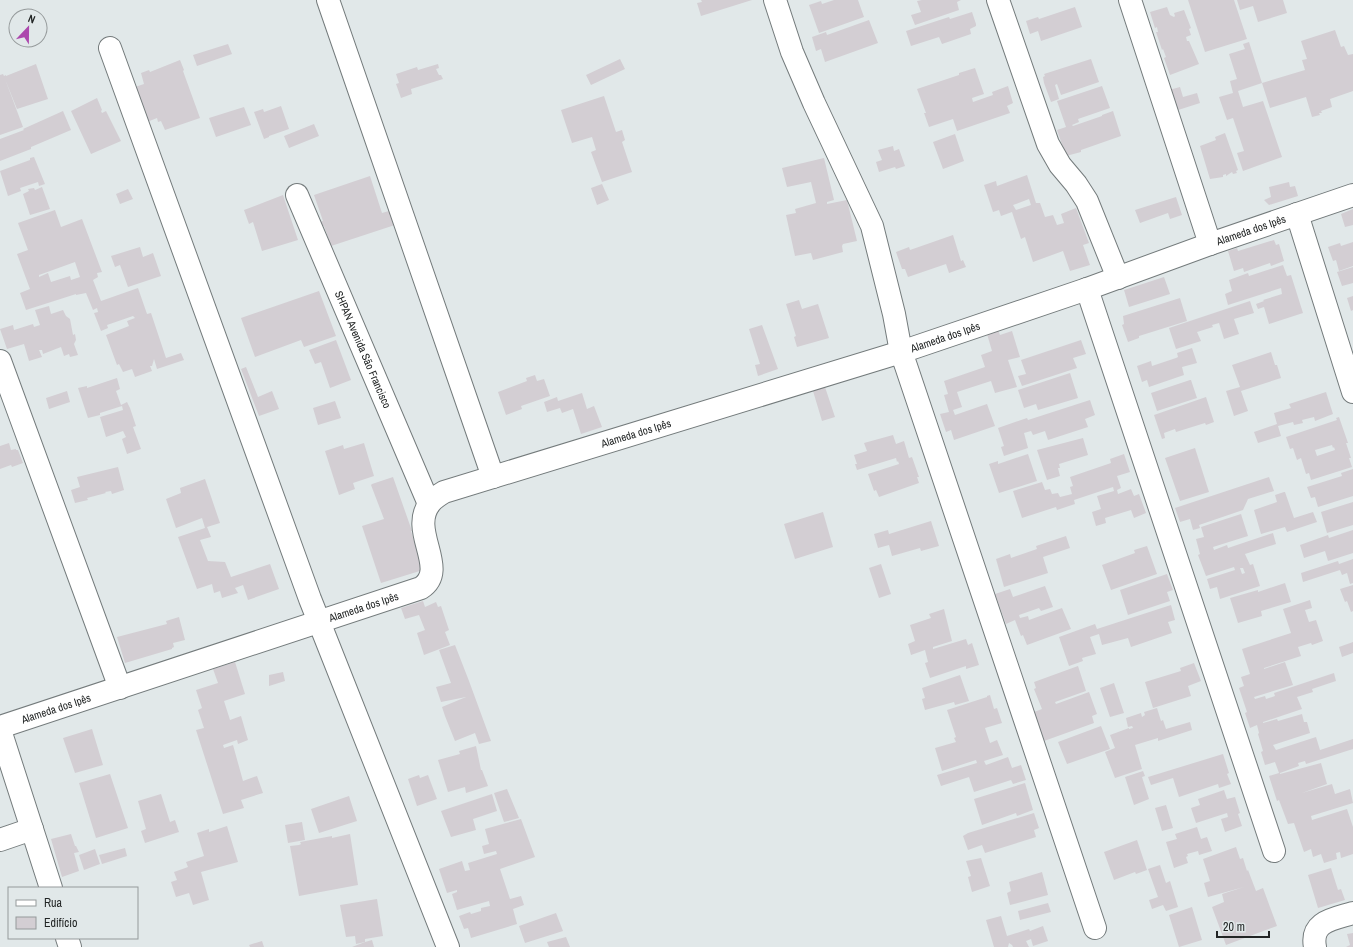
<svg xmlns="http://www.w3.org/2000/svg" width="1353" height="947" viewBox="0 0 1353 947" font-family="'Archivo Narrow',sans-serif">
<rect width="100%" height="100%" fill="#e1e8e9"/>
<path fill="#d3ced3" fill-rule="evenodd" d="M701,0H752L701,16L697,3L702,2Z
M834,0H858L864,17L819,33L809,5L821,1L822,4Z
M922,0H961L957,2L959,10L915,25L911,15L921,12L917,1Z
M1188,0H1234L1247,39L1205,52Z
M1237,0H1283L1287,13L1258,22L1253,6L1240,10Z
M1075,7L1082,27L1041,41L1038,31L1030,34L1026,21L1038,17L1039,19Z
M1167,7L1170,15L1174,17L1175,16L1174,13L1184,10L1191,28L1189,29L1191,35L1186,37L1187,41H1189L1199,64L1170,75L1164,58L1166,57L1163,49L1162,50L1156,32H1158L1157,27L1155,28L1150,12Z
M972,12L976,24V26L970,29L971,34L942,44L939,37L911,46L906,31L949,17L950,19Z
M869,20L878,43L825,62L821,49L816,51L812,37L826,32L827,35Z
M1335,30L1341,47L1344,46L1348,55L1353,54V91L1330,99L1332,107L1321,111L1322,113H1319L1320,115L1312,117L1306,97L1270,108L1262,83L1305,70L1302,60L1307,59L1301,41Z
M1249,42L1262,83L1238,91L1243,107L1263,101L1282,157L1243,171L1237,153L1244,151L1233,118L1227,120L1219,97L1233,93L1230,81L1237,79L1229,54L1245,49L1243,44Z
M228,44L232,54L197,66L193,55Z
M620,59L625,69L591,85L586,75Z
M1091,59L1099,82L1061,95L1057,84L1055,85L1059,99L1051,102L1044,83L1043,77L1045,76L1044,74Z
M180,60L184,70L183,71L200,118L165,130L161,121L158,122L157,118L147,122L132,88L144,84L141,73L149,70L150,72Z
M36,64L48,99L17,109L5,79L23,127L0,135V75L3,74L4,76L6,75V76Z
M438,64L439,68L436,69L439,75H441L443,79L411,89L412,94L401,98L396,84L399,83L396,74L417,67L418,70Z
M975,68L984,94L972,98L973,102L993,95L992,92L1008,86L1013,103L1007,106L1010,113L957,131L953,119L929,127L924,113H926L917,89L959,75V73Z
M1102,86L1110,108L1078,119L1079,122L1072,125L1073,126L1102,116V115L1113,111L1121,136L1081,150V152L1066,156L1057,130L1066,127L1057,101Z
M1180,87L1183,97L1197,93L1200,103L1175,111L1169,90Z
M604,96L616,132L622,130L625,140L622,142L632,172L602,182L591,152L596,150L592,137L572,143L561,110Z
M97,98L102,110L101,111L102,113L106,111L121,141L91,154L71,111Z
M281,106L289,129L269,136V137L264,139L254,112L263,109L264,112Z
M244,107L251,125L216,137L209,118Z
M63,111L71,130L31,147V149L0,161V139L24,130L23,129Z
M314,124L319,136L289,148L284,136Z
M1225,133L1238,170L1236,171L1237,173L1233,174L1232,172L1226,176V174L1223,175V177L1210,179L1200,146L1216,140L1215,137Z
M955,134L964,161L943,169L933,142Z
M893,146L894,151L899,149L905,166L896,169L895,167L879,172L876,162L882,160L878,150Z
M34,157L45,184L39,186L38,182L20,188L21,191L8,196L0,171L30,160V158Z
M824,158L834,200L827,202V204L847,200L857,241L843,244L842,246L843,252L813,260L811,253L795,256L786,215L796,213L795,209L816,203L811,182L787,187L782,168Z
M1027,175L1036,203H1040L1045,217L1053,215L1057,225L1064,223L1061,214L1076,208L1089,243L1083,245L1090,265L1070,271L1063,251L1033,262L1025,237L1021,239L1012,212L1001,216L999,210L993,212L984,185L996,181L997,186ZM1029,199L1031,205L1016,210L1013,205Z
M370,176L382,213L396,209L401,223L331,246L324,226H322L320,222L323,221L314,195Z
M1289,182L1290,187L1295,186L1298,196L1269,205L1264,200L1271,197L1269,187Z
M602,184L609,200L597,205L591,188Z
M42,187L50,209L30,215L23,194L29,191L28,189L34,188L35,190Z
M128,189L133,199L120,204L116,194Z
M283,195L298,240L262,251L253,222L249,224L244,210Z
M1176,197L1182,215L1170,219L1168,213L1140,223L1135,210Z
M1353,209V225L1345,227L1341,214Z
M55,210L61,227L82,219L102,272L97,273L98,277L93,280L101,301L138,288L147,314L151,313L166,358L181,353L184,360L157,369L154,359L152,366H150L152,371L135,377L132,369L123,372L119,364L117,365L106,335L129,326L127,321L135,318L133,316L107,325L108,328L101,331L94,313L98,312L97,308L93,310L86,293L76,295V294L26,310L20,293L30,289L17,254L28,250L18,223ZM75,262L80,277L71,280L70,276L51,282L48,273L39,277V275Z
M953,235L961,261L963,260L966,267L949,273L946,264L908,277L905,269H902L896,252L909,247L910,250Z
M1274,240L1276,245L1279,244L1284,261L1271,266L1270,263L1244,272L1243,268L1234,271L1228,251L1237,248L1238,251Z
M1353,242V266L1339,271L1336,260L1333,261L1328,247L1340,243L1341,246Z
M140,247L143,257L153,253L161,276L128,287L120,265L115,267L111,256Z
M1283,265L1287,276L1291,275L1303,313L1269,324L1264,307L1258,309L1256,304L1264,301L1263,300L1282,294L1281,288L1228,305L1225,294L1232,291L1229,280L1248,273L1249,276Z
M1353,267V283L1342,286L1337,272Z
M1164,277L1170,294L1129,307L1124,290Z
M319,291L336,336L304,347L301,340L255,357L241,318Z
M1353,296V310L1351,311L1347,298Z
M1180,298L1187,321L1139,336V338L1128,342L1122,325L1124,324L1123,316Z
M799,300L802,309L818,304L829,338L797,347L794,337L796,336L786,304Z
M1250,301L1254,313L1234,319L1239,334L1224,339L1219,323L1212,325L1213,327L1197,332L1201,341L1176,349L1169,328Z
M49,306L51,314L63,310L66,316L70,319L73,335L75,334L76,340L74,344L78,355L70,357L69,354L64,356L61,347L43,354L42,350H39L42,357L29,361L24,344L7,349L0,329L13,325L14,330L33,324L34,327L40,325L35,310Z
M762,325L778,369L758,376L755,365L760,364L749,329Z
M998,330L1000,335L1012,331L1020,357L1008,360L1017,387L995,393L991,381L957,392L962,407L953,410L955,415L987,404L995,426L954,440L951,430L946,432L940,414L949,412L944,395L948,394L944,381L985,367L981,355L992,351L987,334Z
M336,340L351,380L330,388L321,362L315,364L309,350Z
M1081,340L1086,354L1073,358L1077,368L1022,386L1018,376L1026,374L1021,360Z
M1192,348L1197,363L1182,367L1184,375L1149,387L1147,380L1142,382L1137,366L1151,361L1152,366L1176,358L1178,357L1177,353Z
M1271,352L1275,365H1277L1281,378L1241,391L1248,411L1234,416L1226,391L1240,387L1232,365Z
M246,367L258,397L272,391L279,409L259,416L241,369Z
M1070,373L1078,398L1038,410L1036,404L1024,408L1018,390Z
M535,375L537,381L544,379L550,396L521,406L522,409L506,415L498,392L527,381L526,378Z
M117,378L120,389L116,391L121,405L127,402L130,408L136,426L133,427L141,449L127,454L122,439L126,437L123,431L106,437L100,417L123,410L122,406L100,413V415L88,418L78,388L87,386V388Z
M1190,380H1191L1197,398L1157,411L1151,393Z
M825,387L835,417L822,421L813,391Z
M67,391L70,402L49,409L46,398Z
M1326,392L1333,414L1315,421L1314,417L1302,420L1303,423L1294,425L1293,422L1278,426L1281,436L1258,443L1254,432L1277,424L1274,413L1291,408L1289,404Z
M582,393L587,409L594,406L602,427L581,434L573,409L562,413L560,408L547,412L544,402L557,397L558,401Z
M1206,397L1214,422L1206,425L1205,423L1176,432L1175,429L1164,433L1165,438L1162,439L1154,415Z
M1090,400L1095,415L1085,419L1088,427L1048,440L1045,431L1033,435L1031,431L1024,433L1028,448L1004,456L1001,447L1004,446L998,428L1027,418L1028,420Z
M335,401L341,418L318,425L313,408Z
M1339,417L1348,443H1346L1351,458H1349L1352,467L1311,480L1309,473L1306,474L1301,458L1297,460L1293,448L1290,449L1286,437L1337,420L1336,418ZM1332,445L1333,448L1334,447L1335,450L1317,456L1315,450Z
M893,435L896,444L904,441L909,458L912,457L919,477H917L919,483L879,497L876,490L874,491L868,474L899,464L898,461L897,462L896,458L857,470L855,464H857L854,455L867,451L864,443Z
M1083,438L1088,455L1059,464L1060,468H1058L1060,476L1047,480L1037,450Z
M9,443L11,450L16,449V450H18L23,463L12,467L11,465L0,469V446Z
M364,443L374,476L353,483L355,489L339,495L325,451L343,445L344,449Z
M1195,448L1209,492L1180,501L1165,458Z
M1028,454L1037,481L999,493L989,464L998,461V464Z
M1124,454L1130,472L1117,476L1121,488L1117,490L1118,494L1131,489L1134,496L1139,494L1146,513L1134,518L1131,510L1105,518L1106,523L1096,526L1092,512L1101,509L1097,496L1114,491L1113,487L1074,500L1075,504L1057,510L1056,507L1022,518L1013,491L1042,482L1045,490L1050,489L1052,494L1058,493L1060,497L1072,494L1070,487L1073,486L1070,477L1111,463L1110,459Z
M118,467L124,490L112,494L111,491L105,492L106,493L87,498L88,500L75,503L71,490L80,487L77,477Z
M1353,469V496L1318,507L1315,497L1311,498L1307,487L1342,476L1341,473Z
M393,477L412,531H411L423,570L381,583L362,526L384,519L371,485L372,484Z
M1269,477L1274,491L1248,499L1243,510L1199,525L1200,528L1193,530L1190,519L1180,522L1175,508Z
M205,479L220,523L207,527L211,537L200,540L208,561L225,562L231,577L270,564L279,589L248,600L243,585L235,588L238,593L222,598L220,591L214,593L212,584L197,589L178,537L205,528L202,518L176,528L166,499L181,493L180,488Z
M1284,492H1285L1294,518L1313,512L1317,522L1287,532L1285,527L1261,534L1254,510L1277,502L1275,495Z
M1353,502V525L1327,533L1321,512Z
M823,512L833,547L795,559L784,524Z
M1241,514L1248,536L1213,547L1214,550L1227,545L1228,548L1273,533L1276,544L1245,554L1250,565L1253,564L1260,586L1220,599L1217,587L1210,589L1207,579L1235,570L1234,567L1206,576L1198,555L1200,554L1196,539L1204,537L1201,527ZM1240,568H1243L1245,573L1242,574Z
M931,521L939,546L921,551L920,548L892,556L889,545L878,548L874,534L888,530L889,534Z
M1353,530V553L1328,561L1325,551L1304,558L1300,545L1328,535L1329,538Z
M1066,536L1070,548L1043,557L1048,573L1004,587L996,559L1010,554L1011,558L1037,549L1036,546Z
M1147,546L1157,574L1111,590L1102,565L1135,553L1134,550Z
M1353,559V583L1350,584L1347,573L1342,575L1340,570L1303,582L1301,573L1338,561L1339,564Z
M881,564L891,594L879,598L869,568Z
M1167,574L1173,590L1167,592L1170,601L1128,615L1120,590Z
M1285,583L1291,602L1261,611L1262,616L1238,623L1230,598L1258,590V592Z
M1353,585V611L1351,612L1347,601L1345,602L1340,589Z
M1045,586L1053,607L1041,611L1039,608L1019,615L1020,618L1028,616L1029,620L1062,608L1071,629L1027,645L1023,635L1021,636L1015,620L1006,624L995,594L1010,589L1013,597Z
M1310,600L1312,608L1305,610L1309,622L1316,620L1323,641L1312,645L1311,643L1298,647L1301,656L1264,668V669L1285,662L1293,685L1254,697L1255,699L1265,696L1266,699L1275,696L1274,693L1334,673L1336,681L1312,689L1313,692L1297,697L1302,709L1263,722V723L1277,719L1278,721L1302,714L1304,722H1307L1310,733L1273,745L1276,750L1316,737L1320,750L1353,739V749L1306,764L1305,761L1298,763L1299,766L1280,773V774L1321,763L1327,784L1302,793L1332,784L1335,794L1350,789L1353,803L1311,816L1312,820L1347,809L1353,827V854L1341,858L1340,852L1336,853L1337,859L1324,863L1321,854L1313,857L1311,849L1304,852L1294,823L1288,824L1279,800L1277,801L1269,776L1279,773L1275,762L1265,765L1261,752L1263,751L1258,734L1259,733L1257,725L1250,728L1245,713L1247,712L1239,688L1244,686L1241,677L1250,674L1242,649L1291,633L1283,609Z
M423,601L425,607L436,602L438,607L441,606L449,630L445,632L450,645L424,655L417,633L425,630L419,615L405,619L401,608Z
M1171,605L1175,620L1168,622L1172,633L1131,647L1128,638L1102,645L1099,634L1090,637L1096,654L1082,658L1083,661L1069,666L1059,637L1095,624L1097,629Z
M944,609L952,641L933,647V649L966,639L968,645L972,643L979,665L966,669V666L930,678L925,663L928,662L925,650L911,655L908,644L915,641L910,625L931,618L929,614Z
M179,617L185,640L173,643L174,647L172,648V649L125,663L117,637L167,624L166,621Z
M1353,642V653L1342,657L1339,647Z
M455,645L469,681L491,741L479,744L475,733L455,741L445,716L442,707L466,697L441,702L436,687L451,683L439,650Z
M235,662L245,694L224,701L230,720L241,716L248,740L238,744L237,740L223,745L224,748L233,745L243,781L257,776L263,793L241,800L244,808L223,814L196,730L204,728L198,710L202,708L196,690L218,683L213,669Z
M1194,663L1201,681L1188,686L1191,696L1153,708L1145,682L1181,671L1180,668Z
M1078,666L1086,691L1055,702L1056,704L1089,692L1097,714L1092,716L1094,723L1044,741L1034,712L1042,709L1034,689L1036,688L1034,682Z
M283,672L285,681L269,686V675Z
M960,675L969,701L955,705L954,702L925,710L922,699L925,698L922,688Z
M1114,683L1124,713L1110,717L1100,688Z
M990,695L994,709L997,708L1002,723L985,728L990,743L997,740L1003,755L984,761L986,765L1008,757L1012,768L1021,765L1026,780L1013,784L1011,780L974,792L969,777L941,786L937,775L977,763L976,760L942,771L935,748L956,742L954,738L956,737L947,710L987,697V696Z
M1157,708L1161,721L1163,720L1166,729L1190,722L1192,730L1158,741V738L1135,745L1142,769L1115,778L1105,752L1115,748L1110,735L1129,728V729L1133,728L1132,726L1128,727L1126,718L1141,713L1142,717L1145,715L1144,712Z
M1101,726L1110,749L1067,764L1058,742Z
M92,729L103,765L75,773L63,738Z
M476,746L481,770H482L488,786L466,793L465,787L448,792L438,760L460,754L459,751Z
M1223,754L1229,773L1227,774L1231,784L1219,788L1218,784L1179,797L1173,778L1151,785L1148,777Z
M1143,771L1145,776L1142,777L1149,799L1134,805L1125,777Z
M110,774L128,828L96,838L79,783Z
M419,775L420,778L428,775L437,799L417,806L408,779Z
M1025,783L1033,810L1017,816L1016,813L982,825L974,799Z
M507,789L519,818L504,822L494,793Z
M1224,790L1227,799L1235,797L1240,813L1238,814L1242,826L1225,832L1221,819L1228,817L1227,813L1196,823L1191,808L1200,805L1198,799Z
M161,794L170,822L175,820L179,832L145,843L141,831L146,829L138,801Z
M492,794L497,811L473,819L476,830L451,837L441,811Z
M349,796L357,821L319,833L311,809Z
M1166,805L1173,828L1162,831L1155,808Z
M1034,813L1039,828L1034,830L1036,837L985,853L982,845L968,850L963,836L968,833Z
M521,819L535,857L500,869L510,899L521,896L524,905L513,909L517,924L471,938L468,928L464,929L459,916L470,912L471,914L481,911V908L490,906L489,901L457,910L452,894L457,892V890L447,893L439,869L462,861L465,871L470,870L468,863L497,854L496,851L484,854L482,846L489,844L485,829Z
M302,822L305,840L288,843L285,825Z
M227,826L238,862L201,872L209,900L193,905L189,893L176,897L171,882L177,880L174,872L188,867L186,862L204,856L197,833L209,829V832Z
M1197,827L1201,839L1207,837L1212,851L1199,855L1198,851L1187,854L1188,856L1186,857L1188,863L1174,868L1166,842L1177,839L1175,834Z
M71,834L75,846H76L79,852L74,853L79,871L62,877L51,839Z
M350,834L358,885L299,896L290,846L299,845L301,844L300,842L332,836V838Z
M1137,840L1147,870L1136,874L1135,872L1114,880L1104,852Z
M1236,847L1240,859L1243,858L1247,871L1248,870L1256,891L1263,888L1277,926L1226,945L1212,907L1224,902L1222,894L1244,887L1208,897L1204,883L1210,881L1203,859Z
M125,848L127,856L102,864L99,855Z
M95,849L100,864L84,870L79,855Z
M981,858L990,886L972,892L968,877L971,876L966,861Z
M1160,865L1166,883L1170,881L1178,907L1166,911L1163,905L1152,909L1149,900L1158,897L1148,869Z
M1331,868L1338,890L1341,889L1345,900L1318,908L1308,875Z
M1042,872L1048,895L1010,905L1007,893L1011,891L1009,882Z
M377,899L383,936L365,939V942L372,940L374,947H352L365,942L356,944L355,936L346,937L340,905Z
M1048,903L1051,912L1020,920L1018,911Z
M1192,907L1202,940L1179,947L1169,915Z
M556,913L563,931L525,943L519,926Z
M1001,916L1007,936L1029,929L1030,931L1043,926L1048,941L1033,946L1031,939L1026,941L1029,947H1013L1012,945L1009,943L1008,947H994L986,920Z
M1353,933V947H1346L1350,945L1347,934Z
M566,937L570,947H549L547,942Z
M262,941L264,947H250L249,945Z"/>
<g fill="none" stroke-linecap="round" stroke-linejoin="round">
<g stroke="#747b7c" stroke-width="24">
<g id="minor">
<path d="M328,0L493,477"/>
<path d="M775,0L792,52L814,103L872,226L894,314L901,352L906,366L1095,928"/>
<path d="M998,0L1048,144L1060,165L1076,184L1087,201L1118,278"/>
<path d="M1130,0L1210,244"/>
<path d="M110,48L310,599L448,947"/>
<path id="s1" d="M297,195L429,504"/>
<path d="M1297,214L1353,392"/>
<path d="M1087,289L1274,851"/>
<path d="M0,361L120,688"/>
<path id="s2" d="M0,727L421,588C450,569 408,531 430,503C434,498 439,495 444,492L901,352L1087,289L1210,244L1353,195"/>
<path d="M0,730L51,888"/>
<path d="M0,840L32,829"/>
<path d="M67,938L70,947"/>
<path d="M1315,947C1310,921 1334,919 1353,913"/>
</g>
</g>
<use href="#minor" stroke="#fff" stroke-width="22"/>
</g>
<g text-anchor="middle" stroke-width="3.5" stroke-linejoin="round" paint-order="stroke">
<g font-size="11" fill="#222525" stroke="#e1e8e9">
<text dy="4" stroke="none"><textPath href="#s2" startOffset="1401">Alameda dos Ipês</textPath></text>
<text dy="4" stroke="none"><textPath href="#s2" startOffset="1077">Alameda dos Ipês</textPath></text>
<text dy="4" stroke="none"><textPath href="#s1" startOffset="168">SHPAN Avenida São Francisco</textPath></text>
<text dy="4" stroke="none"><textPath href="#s2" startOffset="753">Alameda dos Ipês</textPath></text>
<text dy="4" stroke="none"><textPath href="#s2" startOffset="383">Alameda dos Ipês</textPath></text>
<text dy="4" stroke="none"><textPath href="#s2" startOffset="59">Alameda dos Ipês</textPath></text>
</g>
</g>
<rect x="8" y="887" width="130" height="52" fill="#e1e8e9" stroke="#959a9b"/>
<rect x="16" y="900" width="20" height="6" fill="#ffffff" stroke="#959a9b"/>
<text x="44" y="907" font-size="12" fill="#222525">Rua</text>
<rect x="16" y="917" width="20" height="12" fill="#d3ced3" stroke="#959a9b"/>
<text x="44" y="927" font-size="12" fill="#222525">Edifício</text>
<g transform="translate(28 28) rotate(22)"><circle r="19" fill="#e1e8e9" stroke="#959a9b"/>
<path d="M0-3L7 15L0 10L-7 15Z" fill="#ac48ad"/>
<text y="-6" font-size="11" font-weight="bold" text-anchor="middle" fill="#222525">N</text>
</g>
<path d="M1217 931v6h52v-6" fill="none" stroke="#222525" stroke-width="2"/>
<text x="1223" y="931" font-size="12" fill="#222525" stroke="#e1e8e9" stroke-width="3" paint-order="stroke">20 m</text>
</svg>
